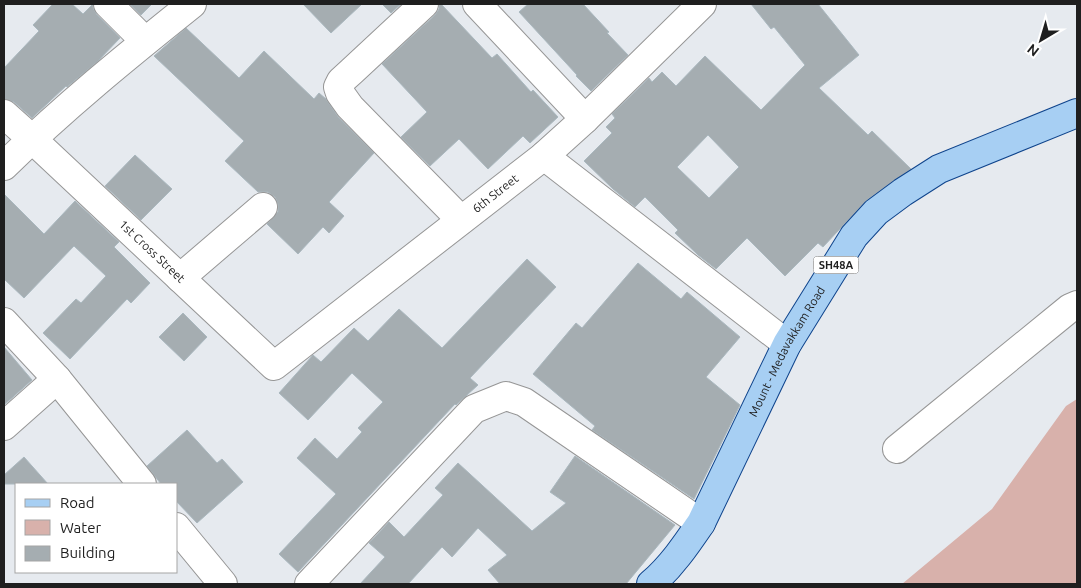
<svg xmlns="http://www.w3.org/2000/svg" width="1081" height="588" viewBox="0 0 1081 588" font-family="Ubuntu,sans-serif">
<rect width="100%" height="100%" fill="#e6eaef"/>
<path fill="#d8b1ab" d="M1077,399V584H902L992,509L1066,406Z"/>
<path fill="#a5adb1" stroke="#aab8bf" fill-rule="evenodd" d="M53,4H72L83,14L93,4V8L97,15L120,38L97,62L67,87L66,86L32,118L14,102L4,99V68L39,31L33,25Z
M130,4H152L141,15Z
M303,4H362L331,33Z
M382,4H401L391,13Z
M439,4H441L492,58L497,54L531,92L533,90L558,117L530,143L523,136L488,169L459,139L430,166L401,137L427,112L382,64L435,15L439,9Z
M528,4H583L609,32L607,33L628,55L591,91L576,76L577,75L519,12Z
M751,4H818L859,55L819,88L868,135L872,131L911,169L867,200L823,247L818,243L785,276L747,238L716,269L698,255L675,233L678,230L645,197L635,207L613,189L584,161L612,133L606,127L615,118L612,114L649,78L652,82L662,72L676,86L705,56L761,110L805,65L774,27L771,29ZM708,135L739,167L709,198L677,167Z
M186,28L239,78L264,51L314,99L319,93L326,99L339,118L374,153L329,202L344,216L329,233L323,227L298,254L267,224L278,212V204L275,197L268,192H258L225,161L244,141L154,56Z
M135,155L172,189L141,220L105,186Z
M4,194L44,234L75,201L119,242L114,247L150,283L131,303L127,299L70,359L43,333L76,299L81,303L106,276L74,246L24,298L4,279Z
M527,259L556,287L470,378L478,385L456,405L455,404L298,572L279,554L336,494L297,458L315,438L337,459L362,432L358,428L383,402L352,373L308,420L279,393L313,355L321,362L354,328L368,341L399,309L442,348Z
M638,263L681,299L687,292L740,337L706,377L740,405L694,499L592,430L595,426L533,374L576,323L582,328Z
M183,313L207,337L184,361L159,337Z
M4,347L32,380L4,405Z
M187,430L217,463L222,459L243,482L197,523L176,501V484H161L147,466Z
M575,456L675,525L626,584H500L488,570L507,555L478,528L452,557L442,547L408,584H360L385,557L369,543L389,522L404,537L443,495L435,488L458,463L532,531L566,503L550,492Z
M24,457L48,484H4V475Z"/>
<g fill="none" stroke-linecap="round" stroke-linejoin="round">
<g stroke="#969696" stroke-width="30">
<g id="street">
<path d="M108,4L145,41"/>
<path d="M424,4L352,71L341,81L338,87L340,93L350,107L461,220"/>
<path d="M477,4L585,119"/>
<path id="s1" d="M4,114L32,139L274,366L544,156L585,119L702,4"/>
<path d="M544,156L787,344"/>
<path d="M4,166C63,108 127,56 192,4"/>
<path d="M180,278L263,207"/>
<path d="M4,322L57,379L142,484"/>
<path d="M4,426L57,379"/>
<path d="M897,449L1070,308L1077,305"/>
<path d="M176,527L223,584"/>
<path d="M309,584L474,409L506,396L524,402L701,523"/>
</g>
</g>
<g stroke="#0f448c" stroke-width="30">
<g id="primary">
<path id="s2" d="M651,584C671,567 686,545 701,523L787,344L854,236L876,212L903,192L939,169L1077,113"/>
</g>
</g>
<use href="#street" stroke="#fff" stroke-width="28"/>
<use href="#primary" stroke="#a7cff3" stroke-width="28"/>
</g>
<g text-anchor="middle" stroke-width="4" stroke-linejoin="round" paint-order="stroke">
<rect fill="#fff" stroke="#626262" stroke-width="1" x="813.5" y="256.5" width="45" height="17" rx="4"/>
<g font-size="11" font-weight="bold" fill="#1f1f1f">
<text x="836" y="269">SH48A</text>
</g>
<g font-size="12" fill="#1f1f1f" stroke="#fff">
<text dy="4" stroke="none"><textPath href="#s1" startOffset="650">6th Street</textPath></text>
<text dy="4" stroke="none"><textPath href="#s1" startOffset="202">1st Cross Street</textPath></text>
<text dy="4" stroke="none"><textPath href="#s2" startOffset="271">Mount - Medavakkam Road</textPath></text>
</g>
</g>
<rect width="1081" height="588" fill="none" stroke="#1f1f1f" stroke-width="10"/>
<rect x="15" y="483" width="162" height="90" fill="#ffffff" stroke="#a5a5a5"/>
<rect x="25" y="499" width="25" height="8" fill="#a7cff3" stroke="#a5a5a5"/>
<text x="60" y="508" font-size="15" fill="#1f1f1f">Road</text>
<rect x="25" y="520" width="25" height="15" fill="#d8b1ab" stroke="#a5a5a5"/>
<text x="60" y="533" font-size="15" fill="#1f1f1f">Water</text>
<rect x="25" y="546" width="25" height="15" fill="#a5adb1" stroke="#a5a5a5"/>
<text x="60" y="558" font-size="15" fill="#1f1f1f">Building</text>
<g transform="translate(1041 40) rotate(218)" stroke="#ffffff" stroke-width="4" paint-order="stroke">
<path d="M0-4L9 19L0 12L-9 19Z" fill="#1f1f1f"/>
<text y="-8" font-size="14" font-weight="bold" text-anchor="middle" fill="#1f1f1f">N</text>
</g>
</svg>
